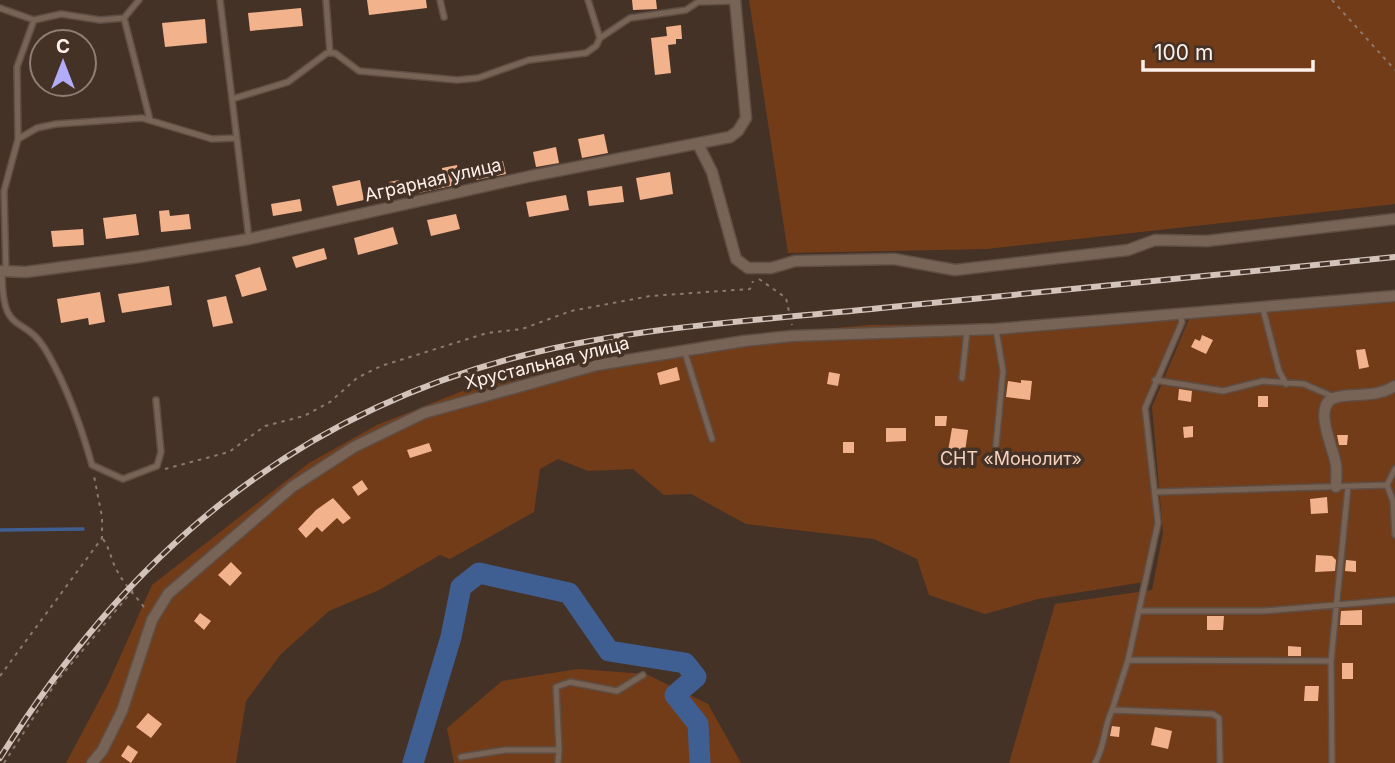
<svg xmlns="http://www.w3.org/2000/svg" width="1395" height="763" viewBox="0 0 1395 763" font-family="Inter,sans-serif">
<rect width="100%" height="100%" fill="#453227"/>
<path fill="#723c18" d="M749,0H1395V204L987,249L788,253Z
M1395,301V763H1009L1055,604L1152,590L1163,533L1152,407L1189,319Z
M1172,315L1179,324L1143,406L1155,522L1144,582L1038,599L985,614L929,595L917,559L874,539L746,524L691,494L664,495L633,469L588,471L558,459L540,469L534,512L450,559L440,555L379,590L329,611L281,654L246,701L236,763H66L108,684L152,585L309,463L377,425L480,384L591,360L716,339L869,325L990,324Z
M578,669L646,674L708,704L741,763H454L447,728L502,681Z"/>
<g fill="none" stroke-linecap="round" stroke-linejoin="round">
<path stroke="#3f5f92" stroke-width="3.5" d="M0,530L83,529"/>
<path stroke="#3f5f92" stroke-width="21" d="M413,763L451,637L461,587L479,573L569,593L609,651L685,663L696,677L675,695L698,724L700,763"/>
</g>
<path fill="#f2b28c" d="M367,0H426L427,8L369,15Z
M632,0H656L657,9L633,10Z
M301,8L303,26L250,31L248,13Z
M205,19L207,43L165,47L162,23Z
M681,25L682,39H676V44L668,45L671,73L655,75L651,38L667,36L666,27Z
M604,134L608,153L582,158L578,139Z
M556,147L559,163L536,167L533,152Z
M503,161L506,174L476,180L474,166Z
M457,165L460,184L419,193L417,177L443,174L442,168Z
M670,172L673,194L640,200L636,178Z
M360,180L364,200L337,206L332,186Z
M399,180L402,196L392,197L389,182Z
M622,186L624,202L589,206L587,191Z
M566,195L569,210L529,217L526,202Z
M300,199L302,211L273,216L271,204Z
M169,210L170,216L189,214L191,229L161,232L159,211Z
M136,214L139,235L106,239L103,218Z
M456,214L460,229L431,236L427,220Z
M393,227L398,244L358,255L354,238Z
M83,229L84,245L53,247L51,231Z
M324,248L327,259L296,268L292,257Z
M260,267L267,290L242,297L235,275Z
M169,286L172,305L122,313L118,294Z
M100,292L105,322L89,325L88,318L61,323L57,299Z
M226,296L233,323L213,327L207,300Z
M1202,335L1213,340L1206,354L1191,347L1195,339L1200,341Z
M1365,349L1369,367L1359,369L1356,350Z
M677,367L680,380L660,385L657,373Z
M829,372L840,374L838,386L827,384Z
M1021,380L1032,381L1030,400L1006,397L1008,381L1021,383Z
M1179,389L1192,391L1191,402L1178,400Z
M1258,396H1268V407H1258Z
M935,416H947L946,426H935Z
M1193,426V437L1184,438L1183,427Z
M886,428H906V441L886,442Z
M952,428L968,430L964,459L947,457Z
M1337,435H1348L1347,445H1339Z
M843,442H854V453H843Z
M429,443L432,451L410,458L407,450Z
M1001,451H1010L1009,462L1000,461Z
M362,480L368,489L358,496L352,487Z
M1327,497L1328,513L1311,514L1310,499Z
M333,498L351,518L343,524L337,518L322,532L317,527L306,538L298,529L316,510Z
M1316,555L1332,556L1336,560L1335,571L1315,572Z
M1346,560L1356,561V572L1345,571Z
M231,562L242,573L230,586L218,575Z
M1362,610V625H1340L1341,611Z
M200,613L211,621L204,630L194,621Z
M1207,616H1224L1223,630H1207Z
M1288,646L1301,647V656H1288Z
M1342,663H1353V679H1342Z
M1305,686H1319L1318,701H1304Z
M148,713L162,724L151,738L136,727Z
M1112,726L1120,727L1119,737L1110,736Z
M1155,727L1172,731L1168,749L1151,745Z
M128,745L138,752L131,763L121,756Z"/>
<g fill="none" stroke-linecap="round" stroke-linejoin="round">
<g stroke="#5e4e44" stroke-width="8">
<path id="lane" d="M220,0L249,239
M326,0L330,53
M440,0L444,17
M0,8L34,20L61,14L100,20L124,18L139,0
M124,18L150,120
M600,38L630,18L686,10L698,2L735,1
M232,99L288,82L327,53H335L359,71L457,80L478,78L529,60L586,53L596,46L600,38L588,0
M18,139L37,128L56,124L142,118L212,139L236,138
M2,271C2,341 24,310 48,354C68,389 81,426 92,465L123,479L157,466L161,452L156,400
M6,272L4,191L18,139L17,67L34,20
M1263,309L1279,371L1286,384
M1180,316L1182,322L1145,408L1158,523L1128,660L1112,710L1213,714L1219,718L1220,763
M996,330L1003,371L996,445
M685,353L712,439
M962,378L967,331
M1155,380L1223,391L1263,381L1304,384L1334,397
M1395,469L1387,485L1393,501L1395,535
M1155,492L1387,485
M1140,611H1263L1395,600
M1128,660L1331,661
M559,750L556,687L570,682L617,691L643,675
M461,757L505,750H559L558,763
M1095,763C1106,744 1103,729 1112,710
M1332,763L1331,661L1348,487"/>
</g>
<g stroke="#5e4e44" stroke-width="13">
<path id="street" d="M698,144L712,172L736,259L748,268H771L795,261L894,259L955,270L1128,250L1155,240L1207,241L1395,219
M0,271L26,272L139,257L249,239L531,176L730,137L738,131L746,118L735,0
M1336,487C1336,480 1337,472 1336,465C1334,448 1310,403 1337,397C1358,393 1375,398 1395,386
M92,763L102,751L122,711L152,620L168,594L292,487L354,447L424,413L597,365L744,341L792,336L996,329L1395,296"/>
</g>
<path stroke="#8a7a70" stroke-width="2" stroke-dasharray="3.5 5" stroke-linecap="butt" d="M1332,0L1395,70
M759,279L786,298L792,325
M165,469L229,452L265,426L304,416L330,402L357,378L381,366L487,333L522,329L571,311L650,296L750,289L753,281
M103,539C112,553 111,562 119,574C126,587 138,598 146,610
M0,676L102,538V517L94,476
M4,763L57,681L133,590"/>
<use href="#lane" stroke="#786357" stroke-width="5"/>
<use href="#street" stroke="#786357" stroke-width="10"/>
<g stroke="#d2c3bb" stroke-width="6">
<path id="rail" d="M0,758C126,556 291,414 525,355C640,326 764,320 881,308C1053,291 1224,274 1395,257"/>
</g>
<use href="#rail" stroke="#453227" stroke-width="3.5" stroke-dasharray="10" stroke-linecap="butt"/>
</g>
<g text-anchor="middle" stroke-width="7" stroke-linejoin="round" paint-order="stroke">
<g font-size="18" fill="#fef1ea" stroke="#453227">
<text transform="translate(433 180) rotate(-13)" y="6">Аграрная улица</text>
<text transform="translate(547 363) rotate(-14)" y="6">Хрустальная улица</text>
</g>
<g font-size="18" fill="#f6d3bf" stroke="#453227">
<text x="1011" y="465">СНТ «Монолит»</text>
</g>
</g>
<g transform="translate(63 63)"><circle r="33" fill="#453227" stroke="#8f7e75" stroke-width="2"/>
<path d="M0-5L12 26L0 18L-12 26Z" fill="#b3adf9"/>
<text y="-10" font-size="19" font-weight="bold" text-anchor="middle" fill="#fef1ea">С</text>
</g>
<path d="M1143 60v10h170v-10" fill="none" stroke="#fef1ea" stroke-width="3.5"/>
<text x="1154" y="60" font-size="21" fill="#fef1ea" stroke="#453227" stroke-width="5" paint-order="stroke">100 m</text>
</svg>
